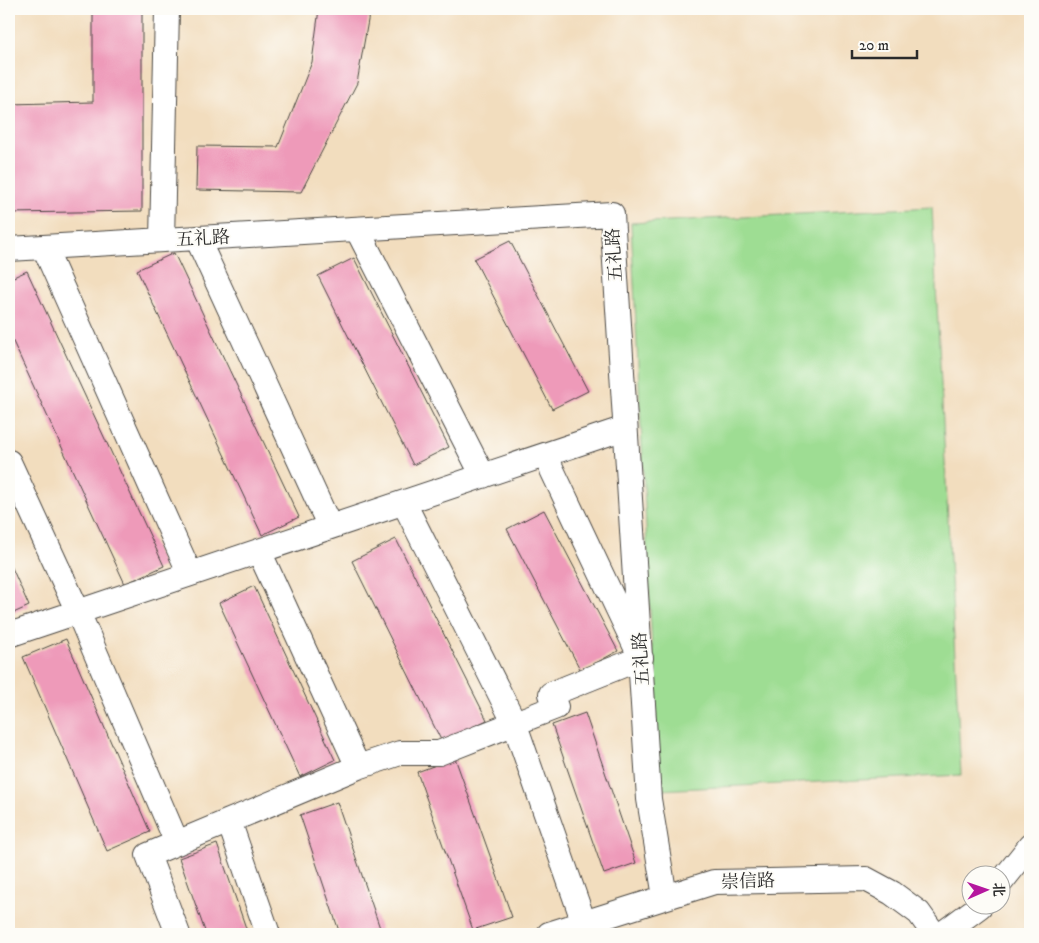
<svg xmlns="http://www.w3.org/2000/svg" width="1039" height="943" viewBox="0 0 1039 943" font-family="'IM FELL DW Pica','Noto Serif SC',serif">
<rect width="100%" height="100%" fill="#fdfcf7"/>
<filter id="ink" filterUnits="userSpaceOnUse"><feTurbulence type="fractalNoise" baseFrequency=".02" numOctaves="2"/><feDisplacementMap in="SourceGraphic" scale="10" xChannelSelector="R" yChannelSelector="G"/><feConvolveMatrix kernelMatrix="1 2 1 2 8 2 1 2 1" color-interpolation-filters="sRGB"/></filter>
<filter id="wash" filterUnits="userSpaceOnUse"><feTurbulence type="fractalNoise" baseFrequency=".0096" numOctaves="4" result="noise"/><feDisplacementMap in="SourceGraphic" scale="20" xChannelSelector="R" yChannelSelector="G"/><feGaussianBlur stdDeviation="1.12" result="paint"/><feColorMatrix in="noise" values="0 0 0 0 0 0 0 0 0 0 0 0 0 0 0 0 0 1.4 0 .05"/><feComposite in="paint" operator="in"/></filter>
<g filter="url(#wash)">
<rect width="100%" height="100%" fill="#f2ddbe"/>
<path fill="#9edd93" stroke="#64845f" d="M932,207L961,775L659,790L631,223Z"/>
<g id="blocks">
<path fill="#ee9ab9" d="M93,9H142V211L9,213V104L93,102Z
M319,9H370L357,83L301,192L196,190L197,146L278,147L312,62Z
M510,241L588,391L552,409L474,259Z
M174,253L299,517L262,535L137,270Z
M354,258L449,447L413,465L318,276Z
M27,271L164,566L125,584L9,333V279Z
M544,510L618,651L581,671L507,529Z
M396,539L487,720L442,742L352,561Z
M9,561L29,606L9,615Z
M254,586L335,760L300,777L219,603Z
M66,639L150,832L107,851L23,657Z
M585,713L636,863L604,874L552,725Z
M455,758L512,917L473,930L417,772Z
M337,802L382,934H340L300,815Z
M217,844L248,934H206L179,858Z"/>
</g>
</g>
<g filter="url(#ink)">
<use href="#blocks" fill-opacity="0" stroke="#494641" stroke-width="1"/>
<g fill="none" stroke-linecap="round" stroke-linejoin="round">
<g stroke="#494641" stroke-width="26">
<path id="minor" d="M357,229L483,476
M197,238L330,527
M162,240L167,9
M44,247L190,574
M9,249L612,214L649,799L665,897
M9,462L78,612L177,843
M404,503L514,722L584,923
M259,551L358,767
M9,635L625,428
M229,821L268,934
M1002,881L1030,846
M178,934L148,855L358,767L400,753H439L556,707L551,694L641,658L545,455
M549,934L714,882L866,879L892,893L919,913L934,934
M942,934L980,906"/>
</g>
<use href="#minor" stroke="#fff" stroke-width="24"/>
</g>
</g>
<g text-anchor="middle" stroke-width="4" stroke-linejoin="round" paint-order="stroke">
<g font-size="18" fill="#2b2b2b" stroke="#fdfcf7">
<text transform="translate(203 238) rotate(-3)" y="6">五礼路</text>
<text transform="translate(614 255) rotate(-94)" y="6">五礼路</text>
<text transform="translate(641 659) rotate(-94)" y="6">五礼路</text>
<text transform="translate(748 881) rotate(-2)" y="6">崇信路</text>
</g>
</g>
<rect width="1039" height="943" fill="none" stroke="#fdfcf7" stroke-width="30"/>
<g transform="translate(986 890) rotate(88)"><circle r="24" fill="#fdfcf7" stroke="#a9a8a5"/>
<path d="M0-4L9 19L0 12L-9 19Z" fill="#b5179e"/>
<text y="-8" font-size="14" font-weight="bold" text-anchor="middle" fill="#2b2b2b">北</text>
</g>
<path d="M852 50v8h65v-8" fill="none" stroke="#2b2b2b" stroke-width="2.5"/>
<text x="859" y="50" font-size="15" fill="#2b2b2b" stroke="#fdfcf7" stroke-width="4" paint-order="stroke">20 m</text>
</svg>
